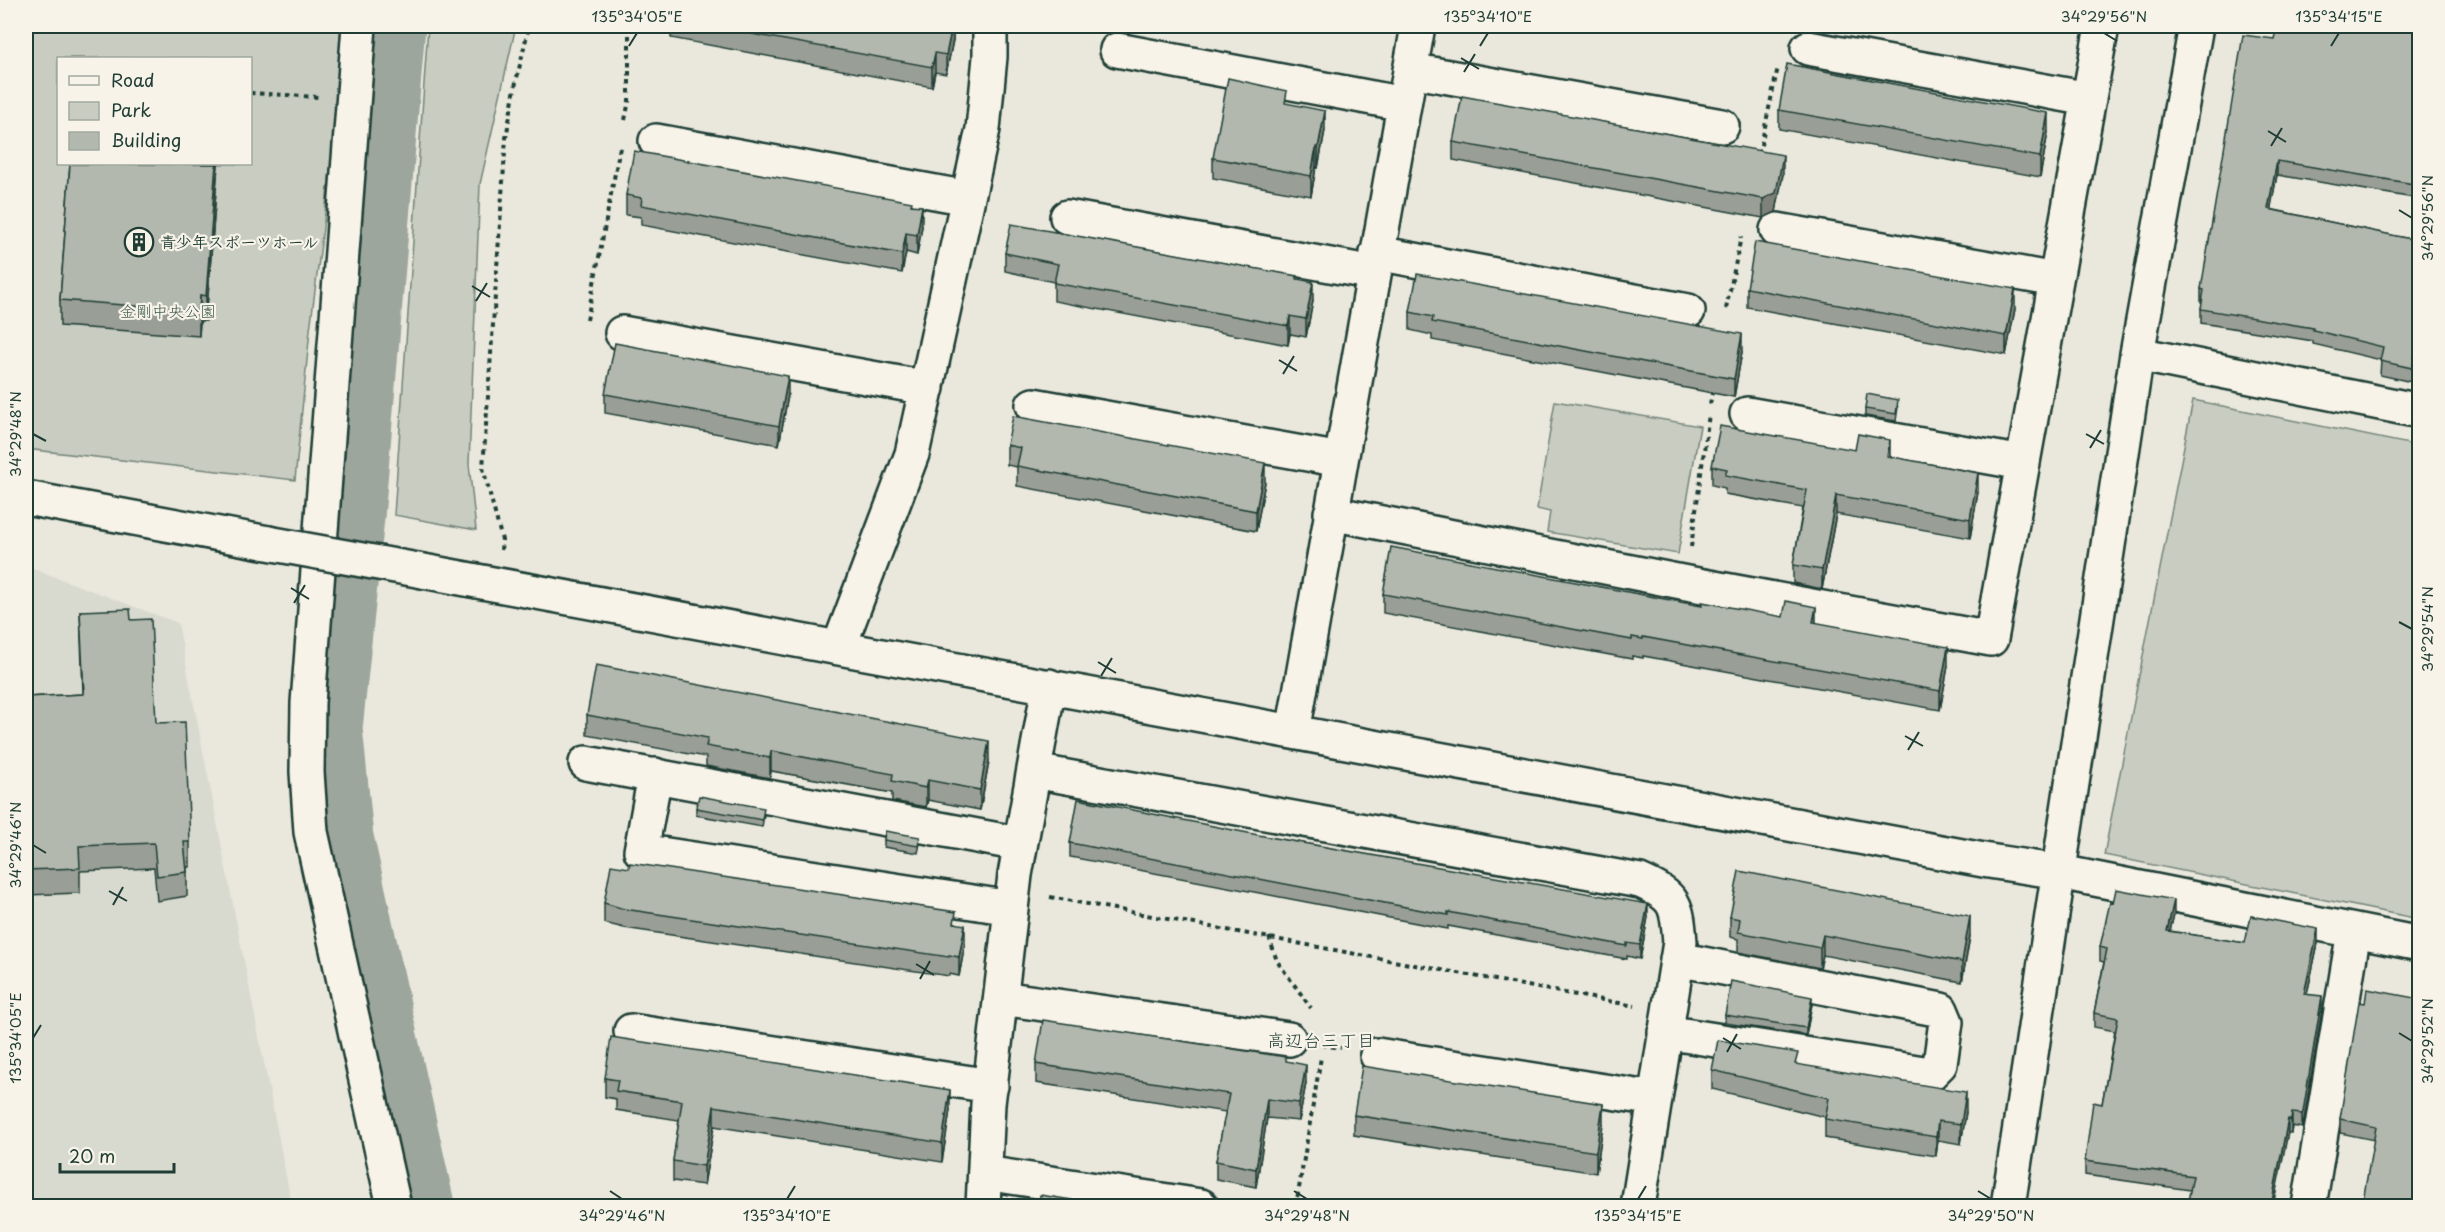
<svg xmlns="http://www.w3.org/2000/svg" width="2445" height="1232" viewBox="0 0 2445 1232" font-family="'Playpen Sans','Klee One',sans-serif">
<rect width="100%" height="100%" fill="#eae8dd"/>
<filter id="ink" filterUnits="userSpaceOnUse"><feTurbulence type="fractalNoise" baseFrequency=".0167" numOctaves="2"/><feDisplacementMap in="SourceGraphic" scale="12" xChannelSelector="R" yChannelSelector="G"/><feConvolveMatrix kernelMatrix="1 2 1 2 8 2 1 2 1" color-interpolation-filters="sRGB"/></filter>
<g filter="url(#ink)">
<path fill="#d9dacf" d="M26,566L178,623L292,1206H26Z"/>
<path fill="#c8ccc1" stroke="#74847a" stroke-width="1.5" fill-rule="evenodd" d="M26,26H341L335,134L310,330L295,480L26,449ZM58,58H250V164H58Z
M428,26H516L480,184L469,464L476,530L394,515Z
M2193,400L2419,446V919L2104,855Z
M1555,401L1700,426L1678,554L1547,532L1550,512L1537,509Z"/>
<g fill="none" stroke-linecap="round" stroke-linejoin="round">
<path stroke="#9ca69c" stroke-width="69" d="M391,26L350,517L328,728L339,838L420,1206"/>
<g stroke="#1f3d34" stroke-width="38">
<path id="minor" d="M359,26L308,703L307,772L311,832L394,1206
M1808,48L2089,99
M1117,50L1404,104
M1410,70L1722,126
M656,141L968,198
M1067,217L1374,273
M1777,230L2056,280
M1377,253L1688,311
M622,333L927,388
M2137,354L2420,411
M1033,405L1341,460
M1747,414L2023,463
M26,498L268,543
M1331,513L1687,583L1991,639L2102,26
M423,571L1989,861L2060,872L2420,944
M839,647L912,454L983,129L990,57V26
M1293,732L1418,26
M586,763L1020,844
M1034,771L1640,881C1676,897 1677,904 1680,942L1638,1206
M655,775L641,851L1011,908
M1001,998L1289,1039
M631,1031L991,1086
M1665,1032L1930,1074L1940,1064L1946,1022L1941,1010L1677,959
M1377,1055L1655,1099
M985,1173L1201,1206
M983,1206L988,1104L1015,875L1049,686
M2008,1206L2137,354L2196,26
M2309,1206L2354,931"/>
</g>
<path stroke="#1f3d34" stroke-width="4" stroke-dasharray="4.5 4.5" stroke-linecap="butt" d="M250,93L319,97
M625,120L629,101V26
M1759,154L1778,67
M1726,309L1741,237
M587,320L620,147
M1710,404L1713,388
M1691,547L1709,414
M501,550L502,540L483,468L506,138L516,82L529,26
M1050,897L1635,1006
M1269,937L1277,961L1311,1008
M1322,1045L1341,1048
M1296,1206L1321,1057"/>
<use href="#minor" stroke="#f7f3e8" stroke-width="33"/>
<g stroke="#1f3d34" stroke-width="38" stroke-linecap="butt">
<path id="minor-bridge" d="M268,543L423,571"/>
</g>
<use href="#minor-bridge" stroke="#f7f3e8" stroke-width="33"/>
</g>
<path fill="#999e96" stroke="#1f3d34" stroke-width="1.5" d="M671,26H953V40L946,74L935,72L932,87L671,38Z
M2420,26V199L2277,175L2270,209L2420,241V369L2415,368L2412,382L2380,375L2381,360L2313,344V341L2201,323V309L2202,303H2201V289L2274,39Z
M1287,104L1325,130L1318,168L1316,167L1311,196L1213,178V158Z
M1779,110L2048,132L2040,177L1779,129Z
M1453,142L1783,174L1776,212L1763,218L1453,160Z
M70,164H218L206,321H200L199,336L60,326V300Z
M626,195L912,205L922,226L917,255L906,252L902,273L641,225V217L626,215Z
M1005,253L1297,279L1313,301L1306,337L1290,334L1288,345L1054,301V282L1005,271Z
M1747,288L2015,309L2006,355L1747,307Z
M1410,312L1742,352L1734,397L1432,340V335L1410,330Z
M605,394L788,395L779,445L605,413Z
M1898,407L1896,421L1865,416V409Z
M1007,445L1265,482L1256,531L1017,486V467L1007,465Z
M1890,457L1978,492L1970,538L1836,514L1822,589L1793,583V565L1803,508L1725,494V488L1712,485V466Z
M1383,594L1702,606L1816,623L1948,666L1940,710L1643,656V658L1632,656V659L1383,613Z
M80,611L131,620L156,723L190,842V867H187V896L157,901L154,868L80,871V893L26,895V697L83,694Z
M587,715L989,761L980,810L928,800L926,807L892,801V793L771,771L770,778L706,766V757L587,735Z
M696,808L764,815L762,827L696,815Z
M884,840L920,844L918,853L884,847Z
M1070,843L1648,917L1640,959L1627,956V959L1448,926V929L1070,857Z
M604,903L956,923L965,944L959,976L949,974V976L624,928L604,923Z
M2113,903L2174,914L2170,931L2245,943H2318L2307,994L2322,1010L2303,1126L2302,1128L2292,1126L2291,1133H2288L2190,1190L2085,1175V1161L2102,1104L2115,1031L2094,1027V1013L2104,962L2100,961V947Z
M1730,917L1970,936L1962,982L1823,955L1820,968L1738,952V939L1730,937Z
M2420,999L2374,1140L2340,1133V1119L2365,1003Z
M1812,1004L1806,1035L1725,1023V1015Z
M1286,1061L1306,1083L1299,1121L1267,1118L1256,1187L1216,1179V1161L1226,1112L1036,1083V1064Z
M1798,1065L1966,1112L1961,1144L1938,1140L1936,1156L1825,1138V1117L1712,1089V1070Z
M605,1078L950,1110L942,1162L714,1126L704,1185L673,1181V1161L679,1120L616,1110V1099L605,1097Z
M1354,1115L1603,1124L1596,1173L1354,1135Z"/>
<path fill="#7d817a" stroke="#1f3d34" stroke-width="1.5" d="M952,26H953V40L946,74V55Z
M935,53V72L932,87V67Z
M1325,111V130L1318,168V148Z
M2048,113V132L2040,177V157Z
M1316,147V167L1311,196V176Z
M1783,155V174L1776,212L1763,218V199Z
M2277,161V175L2268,223V209Z
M216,164H218L206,321V296Z
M922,206V226L917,255V235Z
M906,233V252L902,273V254Z
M1313,282V301L1306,337V319Z
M2015,289V309L2006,355V336Z
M200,295V321L199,336V311Z
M1290,316V334L1288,345V326Z
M1742,334V352L1734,397V379Z
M2415,354V368L2412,382V368Z
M788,376V395L779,445V426Z
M1890,440V458L1887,456Z
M1265,463V482L1256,531V511Z
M1978,473V492L1970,538V519Z
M1836,495V514L1822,589V570Z
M1816,607V626L1813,622Z
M1948,647V666L1940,710V691Z
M989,741V761L980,810V790Z
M771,751V771L770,778V758Z
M928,780V800L926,807V788Z
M2174,900V914L2167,944V931Z
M1648,904V917L1640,959V945Z
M1970,916V936L1962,982V962Z
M965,925V944L959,976V957Z
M2318,929V943L2304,1008V994Z
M1823,935V955L1820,968V948Z
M2322,996V1010L2303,1126L2302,1128V1114Z
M1812,997V1004L1806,1035V1028Z
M1306,1065V1083L1299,1121V1103Z
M950,1090V1110L942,1162V1143Z
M1966,1092V1112L1961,1144V1124Z
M1267,1099V1118L1256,1187V1169Z
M1603,1104V1124L1596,1173V1152Z
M714,1106V1126L704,1185V1166Z
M2292,1113V1126L2291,1133V1120Z
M2288,1119V1133L2273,1206L2272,1201Z
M1938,1121V1140L1936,1156V1137Z"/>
<path fill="#b2b8ae" stroke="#1f3d34" stroke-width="1.5" d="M708,26H952L946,55L935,53L932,67Z
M2277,26H2420V185L2277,161L2268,209L2420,241V355L2415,354L2412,368L2380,361L2383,347L2313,330V328L2201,309L2204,290L2201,289L2243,35L2274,39Z
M1787,64L2048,113L2040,157L1779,110Z
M1228,78L1287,91L1285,103L1325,111L1318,148L1316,147L1311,176L1213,158Z
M1462,96L1783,155L1776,193L1763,199L1453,142Z
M634,151L912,202L911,205L922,206L917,235L906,233L902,254L641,205L642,198L626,195Z
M70,164H216L206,296L200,295L199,311L60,300Z
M1011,224L1297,276V279L1313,282L1306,319L1290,316L1288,326L1054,283L1058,264L1005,253Z
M1755,242L2015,289L2006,336L1747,288Z
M1417,274L1742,334L1734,379L1432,322L1433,317L1410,312Z
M615,343L788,376L779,426L605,394Z
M1867,394L1898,400L1896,414L1865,409Z
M1013,416L1265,463L1256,511L1017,466L1021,448L1007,445Z
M1720,426L1855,450L1858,434L1890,440L1887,456L1978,473L1970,519L1836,495L1822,570L1793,565L1807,490L1725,475L1727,469L1712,466Z
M1391,547L1702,606V602L1783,617L1786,601L1816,607L1813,622L1948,647L1940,691L1643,637V639L1632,637V640L1383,594Z
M130,609L131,620L151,619L156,723L185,722L190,842H184L187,872L157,876L154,843L79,846L80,868L26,870V697L84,694L80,611Z
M596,665L989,741L980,790L928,780L926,788L892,781L893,774L771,751L770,758L706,746L708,738L587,715Z
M699,796L764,808L762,820L696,808Z
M1078,799L1258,835L1648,904L1640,945L1627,943V946L1448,912V915L1070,843Z
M885,831L920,837L918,846L884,840Z
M630,863L956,912L954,923L965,925L959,957L949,955V957L624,909L604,903L611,865L629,868Z
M1739,871L1970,916L1962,962L1823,935L1820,948L1738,932L1740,919L1730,917Z
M2116,889L2174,900L2167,931L2245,943L2251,916L2318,929L2304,994L2322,996L2303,1112L2302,1114L2292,1113L2291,1120L2288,1119L2272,1201L2298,1206H2187L2193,1176L2085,1161L2093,1102L2102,1104L2118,1018L2094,1013L2107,949L2100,947L2110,902L2113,903Z
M1731,981L1812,997L1806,1028L1725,1015Z
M2367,989L2420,999V1206H2362L2376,1127L2340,1119L2359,1002L2365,1003Z
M1043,1020L1286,1057V1061L1306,1065L1299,1103L1267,1099L1256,1169L1216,1161L1229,1094L1036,1064Z
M611,1037L950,1090L942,1143L714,1106L704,1166L673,1161L682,1101L616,1091L618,1080L605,1078Z
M1718,1040L1798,1053L1795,1064L1966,1092L1961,1124L1938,1121L1936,1137L1825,1119L1829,1098L1712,1070Z
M1362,1066L1603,1104L1596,1152L1354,1115Z
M1040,1195L1111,1206H1038Z
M1501,1203L1523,1206H1501Z"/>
</g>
<path fill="none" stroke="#1f3d34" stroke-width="2" d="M2104,33L2117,41M629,46L637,33M1480,46L1488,33M2331,46L2339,33M1461,58L1479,69M1464,72L1475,54M2268,131L2286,142M2271,146L2282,128M2399,210L2412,218M472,286L490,297M476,301L487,283M1279,360L1297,371M1283,374L1294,356M33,434L46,441M2086,434L2104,444M2090,448L2101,430M291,588L309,599M294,603L305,585M2399,622L2412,629M1098,662L1116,673M1101,676L1112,658M1905,736L1923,746M1908,750L1919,732M33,845L46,853M109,891L127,901M113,905L123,887M916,964L934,975M920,979L930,961M2399,1033L2412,1041M33,1038L41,1025M1723,1038L1741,1049M1727,1052L1737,1034M610,1191L622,1199M1294,1191L1307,1199M1978,1191L1991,1199M787,1199L795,1186M1638,1199L1646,1186"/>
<defs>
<g id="building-ring" transform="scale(1.5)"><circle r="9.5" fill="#f7f3e8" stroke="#1f3d34" stroke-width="1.5"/><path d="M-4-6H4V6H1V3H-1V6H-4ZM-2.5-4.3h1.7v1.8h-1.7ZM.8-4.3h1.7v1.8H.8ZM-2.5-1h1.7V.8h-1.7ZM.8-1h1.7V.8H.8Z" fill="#1f3d34"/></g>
</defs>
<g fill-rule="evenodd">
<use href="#building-ring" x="139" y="242"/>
</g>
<g text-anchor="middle" stroke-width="4.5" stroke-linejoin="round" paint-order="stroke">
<g font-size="16" font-weight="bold" fill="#1f3d34" stroke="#f7f3e8" text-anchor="start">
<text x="160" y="248">青少年スポーツホール</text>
</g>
<g font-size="16" fill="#415a50" stroke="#f7f3e8">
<text x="168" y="317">金剛中央公園</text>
</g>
<g font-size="18" fill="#1f3d34" stroke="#f7f3e8">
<text x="1321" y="1047">高辺台三丁目</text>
</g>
</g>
<rect width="2445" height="1232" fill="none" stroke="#f7f3e8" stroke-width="66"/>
<rect x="57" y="57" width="195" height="108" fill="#f7f3e8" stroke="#a1aaa0" stroke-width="1.5"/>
<rect x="69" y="76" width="30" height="9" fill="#f7f3e8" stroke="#a1aaa0" stroke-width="1.5"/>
<text x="111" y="87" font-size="18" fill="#1f3d34">Road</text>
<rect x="69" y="102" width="30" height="18" fill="#c8ccc1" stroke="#a1aaa0" stroke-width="1.5"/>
<text x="111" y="117" font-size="18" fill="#1f3d34">Park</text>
<rect x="69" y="132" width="30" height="18" fill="#b2b8ae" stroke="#a1aaa0" stroke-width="1.5"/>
<text x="111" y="147" font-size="18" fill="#1f3d34">Building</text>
<path d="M60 1163v9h114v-9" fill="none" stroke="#1f3d34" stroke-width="3"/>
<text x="69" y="1163" font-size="18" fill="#1f3d34" stroke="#f7f3e8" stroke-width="4.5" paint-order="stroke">20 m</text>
<rect x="33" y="33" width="2379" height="1166" fill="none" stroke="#1f3d34" stroke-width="2"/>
<g font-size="15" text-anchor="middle" fill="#1f3d34">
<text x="637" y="22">135°34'05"E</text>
<text x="1488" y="22">135°34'10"E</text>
<text x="2104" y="22">34°29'56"N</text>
<text x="2339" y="22">135°34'15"E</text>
<text transform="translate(2428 218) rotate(-90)" y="5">34°29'56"N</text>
<text transform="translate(16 434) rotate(-90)" y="5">34°29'48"N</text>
<text transform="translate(2428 629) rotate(-90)" y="5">34°29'54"N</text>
<text transform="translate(16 845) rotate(-90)" y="5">34°29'46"N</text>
<text transform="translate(16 1038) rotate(-90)" y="5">135°34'05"E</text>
<text transform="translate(2428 1041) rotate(-90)" y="5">34°29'52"N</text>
<text x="622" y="1221">34°29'46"N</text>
<text x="787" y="1221">135°34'10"E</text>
<text x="1307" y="1221">34°29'48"N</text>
<text x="1638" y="1221">135°34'15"E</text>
<text x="1991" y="1221">34°29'50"N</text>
</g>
</svg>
